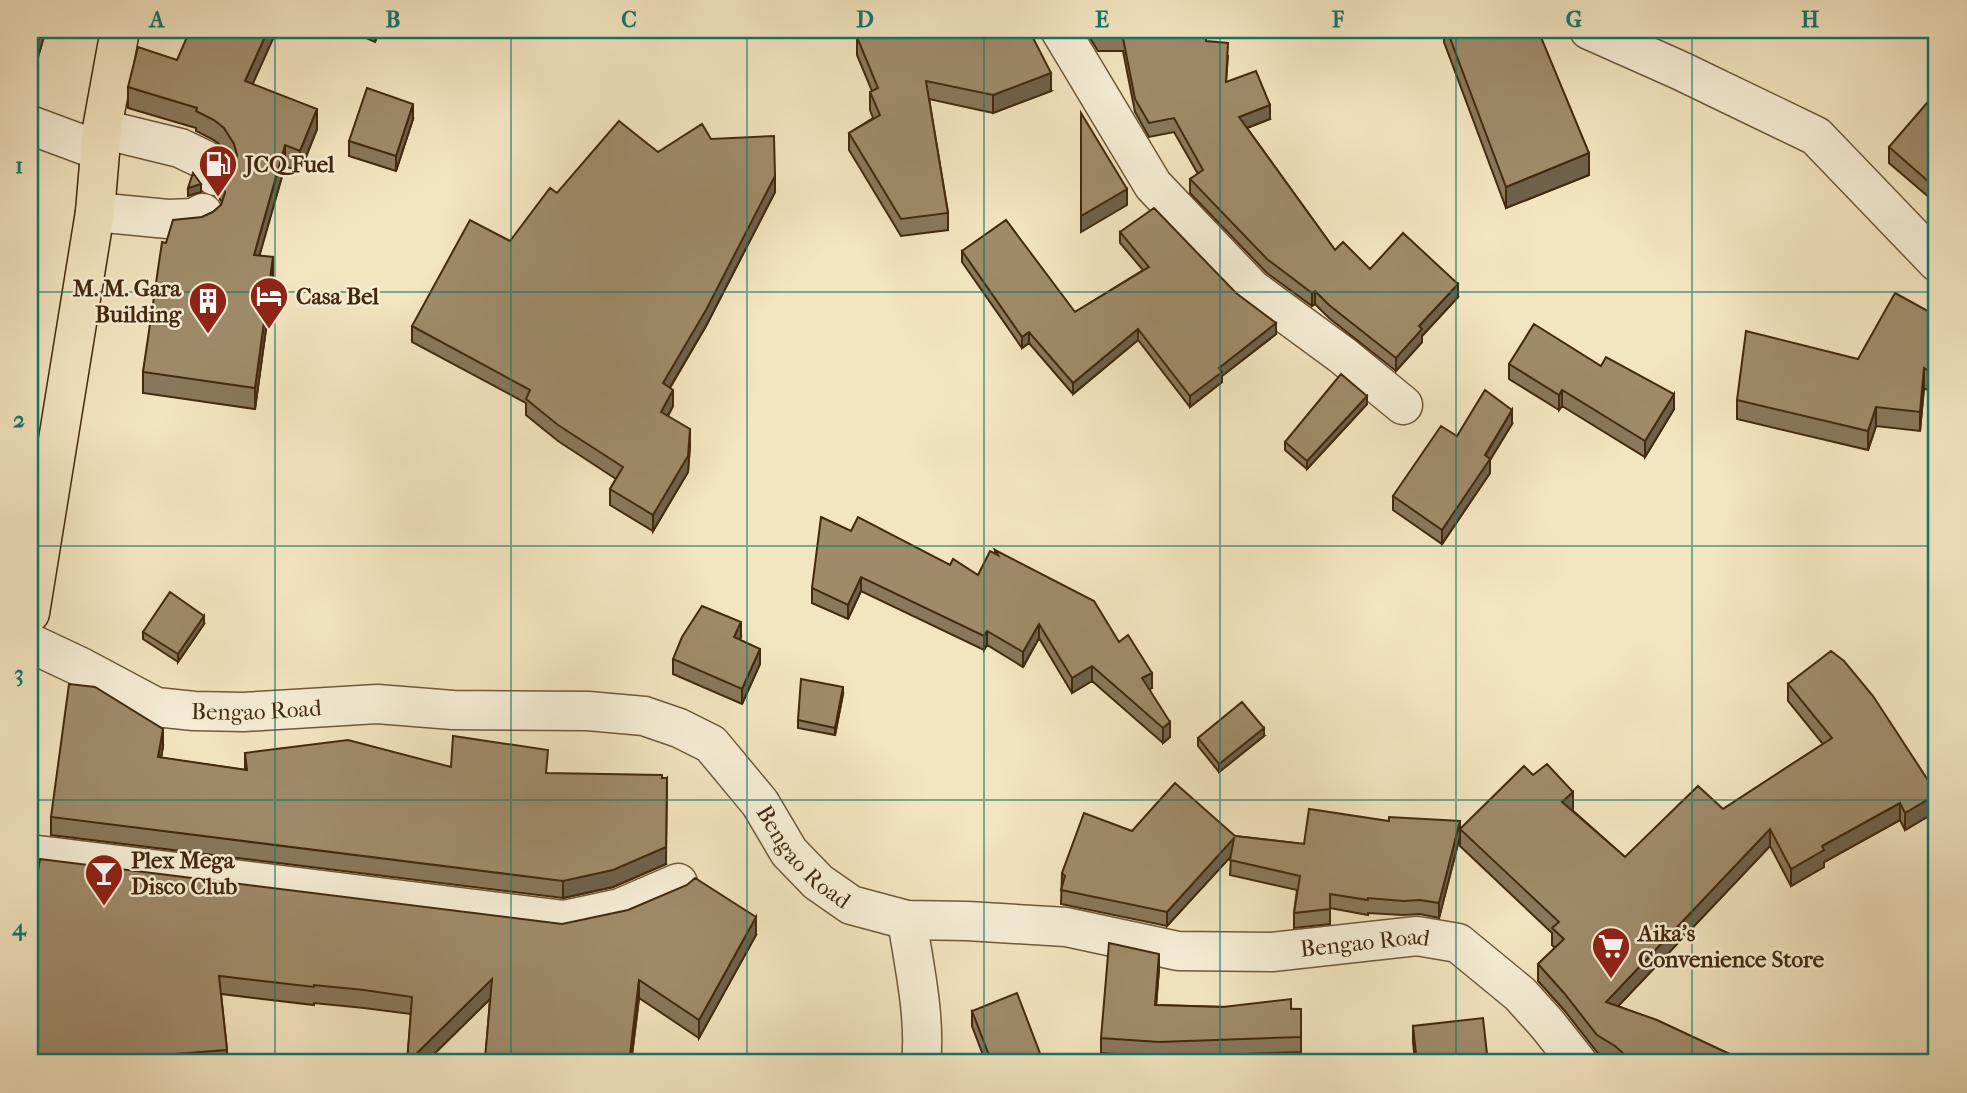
<svg xmlns="http://www.w3.org/2000/svg" width="1967" height="1093" viewBox="0 0 1967 1093" font-family="'IM FELL French Canon',serif">
<rect width="100%" height="100%" fill="#f3e5c0"/>
<filter id="stains"><feTurbulence type="fractalNoise" baseFrequency=".00286" numOctaves="4"/><feColorMatrix values="0 0 0 0 .2 0 0 0 0 .09 0 0 0 0 .02 0 0 0 .5 -.17"/></filter>
<radialGradient id="worn" r=".72"><stop offset=".6" stop-color="#630" stop-opacity="0"/><stop offset="1" stop-color="#630" stop-opacity=".3"/></radialGradient>
<g fill="none" stroke-linecap="round" stroke-linejoin="round">
<g stroke="#6f583a" stroke-width="41">
<g id="minor">
<path d="M1060,30L1153,185L1252,289L1342,355L1403,405"/>
<path d="M1589,30L1679,70L1816,136L1937,262"/>
<path d="M30,125L100,151"/>
<path d="M102,129L180,148L205,160L215,176"/>
<path d="M95,212L168,219L193,218L203,213"/>
<path id="s1" d="M30,643L81,667L156,707L194,711L244,712L377,704L453,710L588,711L644,716L679,728L711,744L760,803L789,852L818,882L851,905L907,920L967,921L1066,927L1178,951L1272,952L1417,936L1458,943L1520,994L1547,1024L1578,1063"/>
<path d="M30,854L564,920L620,908L678,883"/>
<path d="M907,920C914,965 926,1019 921,1063"/>
</g>
</g>
<g stroke="#43290d" stroke-width="41">
<path id="major" d="M30,613L95,212L102,129L120,30"/>
</g>
<use href="#minor" stroke="#f7eed6" stroke-width="38"/>
<use href="#major" stroke="#f3e5c0" stroke-width="38"/>
</g>
<path fill="#89785b" stroke="#43290d" stroke-width="2" d="M30,30H46L32,77H30Z
M348,30H380L375,42Z
M1085,30H1206V41L1228,56L1226,82L1270,119L1247,128L1335,250L1370,269L1458,297L1422,336V342L1396,371L1329,318L1315,304L1312,306L1267,273L1190,193V179L1198,174L1174,132L1149,137L1135,112L1123,51H1098Z
M1444,30H1538L1589,175L1506,208L1444,42Z
M857,37L1051,91L993,113L929,99L948,213V230L901,236L849,150V133L873,118L870,110V92L872,91L857,55Z
M253,84L317,129L300,172L285,166L259,255L273,278L255,409L143,393V372L166,243L202,217L213,212L221,205L222,202L218,197V177L227,173L234,166L224,148L214,140L196,131V128L128,108V87Z
M1937,100V204L1889,163V147Z
M413,119L396,171L349,156V141Z
M711,139L775,192L706,326L670,388L673,406L668,416L690,445L688,472L653,531L610,505V489L616,479L558,441L526,415V403L412,342V326L510,241L557,193L658,152Z
M1120,232L1236,293L1276,334L1222,376V382L1190,407L1138,340L1073,394L1029,343L1022,348L962,262V251L1075,312L1143,270L1120,243Z
M1937,316V395L1924,388L1920,431L1876,426L1868,450L1737,419V400L1858,359Z
M1509,364L1601,366L1674,409L1645,457L1562,406L1559,410L1509,379Z
M1367,404L1307,469L1285,450V442Z
M1512,424L1490,460V473L1442,544L1393,510V496L1457,436Z
M851,531L978,575L995,553V550L1119,642L1152,688L1149,689L1170,737L1163,743L1092,681L1072,693L1039,638L1023,667L987,645L984,650L861,591L848,619L812,603V588Z
M204,624L178,662L143,639V632Z
M741,637L740,640L760,664L742,704L673,674V659Z
M1788,684L1937,811L1905,830L1900,820L1824,862V867L1791,886L1770,846L1618,1006L1749,1063H1615L1597,1052L1564,1010L1538,981V964L1555,948L1552,945V933L1460,846V836L1439,918L1420,914L1403,915L1368,913V915L1330,908V924L1294,928V913L1297,890L1230,875L1231,856L1167,926L1061,904L1062,873L1132,831L1235,836L1304,844L1389,821L1460,829L1533,775L1625,857L1723,809L1823,744L1788,701Z
M843,694L835,735L798,728V720Z
M1264,736L1219,772L1198,746V738Z
M163,746L161,758L245,770V753L547,773L666,864L613,887L563,898L51,835V817Z
M30,916L562,924L756,935L699,1038L639,998L631,1063H485L490,999L425,1063H407L411,1014L364,1008L314,1003V1005L221,994L227,1050V1063H30Z
M1159,969L1156,1005L1301,1009V1052L1159,1057L1101,1053V1038Z
M972,1011L1041,1063H986L972,1026Z
M1413,1026L1488,1063H1415L1413,1042Z"/>
<path fill="#6f614a" stroke="#43290d" stroke-width="2" d="M41,30H46L32,77V62Z
M268,30H277L245,101V81Z
M375,30H380L375,42Z
M1051,73V91L993,113V95Z
M413,104V119L396,171V156Z
M1270,105V119L1239,131V117Z
M317,109V129L300,172V151Z
M285,145V166L254,275V255Z
M1589,153V175L1506,208V187Z
M775,176V192L706,326L663,399V383Z
M201,184V192L188,196V188Z
M1127,189V205L1081,232V216Z
M273,257V278L255,409V388Z
M1458,284V297L1422,336V342L1396,371V358L1419,326Z
M1315,291V304L1312,306V293Z
M1276,323V334L1222,376V382L1190,407V396L1219,368Z
M1138,329V340L1073,394V383Z
M1029,332V343L1022,348V337Z
M1924,368V388L1920,431V412Z
M673,390V406L661,428V412Z
M1562,390V406L1559,410V395Z
M1674,394V409L1645,457V441Z
M1367,396V404L1307,469V461Z
M1876,407V426L1868,450V431Z
M1512,410V424L1490,460V473L1442,544V530Z
M690,429V445L688,472L653,531V515Z
M861,577V591L848,619V605Z
M204,616V624L178,662V654Z
M741,622V637L734,652V637Z
M1039,624V638L1023,667V652Z
M987,631V645L984,650V636Z
M760,649V664L742,704V689Z
M1092,666V681L1072,693V678Z
M1152,673V688L1142,693V678Z
M843,687V694L835,735V728Z
M1170,722V737L1163,743V728Z
M1264,728V736L1219,772V764Z
M163,729V746L158,775V757Z
M667,778L666,864L613,887L563,898V881Z
M1573,792V809L1562,819V802Z
M1937,794V811L1905,830V813Z
M1900,803V820L1824,862V867L1791,886V869L1822,846Z
M1460,821V836L1439,918V903Z
M1770,829V846L1606,1019V1002Z
M1234,838V853L1167,926V912Z
M756,917V935L699,1038V1020Z
M1159,954V969L1155,1020V1005Z
M492,979V997L425,1063H407Z
M639,980V998L631,1063H629Z
M1041,1056V1063H1022Z"/>
<path fill="#9f8b6a" stroke="#43290d" stroke-width="2" d="M30,30H41L32,62L30,61Z
M190,30H268L245,81L317,109L300,151L285,145L254,255L273,257L255,388L143,372L162,242L166,243L173,220L202,217L213,212L221,205L225,193L223,183L218,177L227,173L234,166L237,155L234,144L224,128L214,120L196,111L197,108L128,87L138,47L177,60Z
M876,30H1029L1051,73L993,95L926,81L948,213L901,219L849,133L880,115L870,92L878,88L857,37Z
M1093,30H1206V41L1228,43L1226,82L1256,71L1270,105L1239,117L1335,250L1343,242L1370,269L1403,233L1458,284L1419,326L1422,329L1396,358L1329,305L1315,291L1312,293L1267,259L1190,179L1203,170L1174,118L1149,123L1135,99L1123,38L1098,37Z
M1447,30H1538L1589,153L1506,187Z
M367,88L413,104L396,156L349,141Z
M1933,96L1937,100V189L1889,147Z
M1081,113L1127,189L1081,216Z
M619,121L658,152L702,124L711,139L774,136L775,176L706,310L663,383L673,390L661,412L690,429L688,456L653,515L610,489L623,467L558,425L526,399L530,390L412,326L470,220L510,241L550,188L557,193Z
M193,173L201,184L188,188Z
M1154,208L1236,293L1276,323L1219,368L1222,372L1190,396L1138,329L1073,383L1029,332L1022,337L962,251L1006,220L1075,312L1149,267L1120,232Z
M1895,293L1937,316V376L1924,368L1920,412L1876,407L1868,431L1737,400L1746,331L1858,359Z
M1534,324L1601,366L1606,357L1674,394L1645,441L1562,390L1559,395L1509,364Z
M1341,374L1367,396L1307,461L1285,442Z
M1485,390L1512,410L1485,455L1490,459L1442,530L1393,496L1441,426L1457,436Z
M821,517L851,531L858,517L950,565L953,559L978,575L990,551L998,555L995,550L1094,601L1119,642L1128,635L1152,673L1142,678L1170,722L1163,728L1092,666L1072,678L1039,624L1023,652L987,631L984,636L861,577L848,605L812,588Z
M170,592L204,616L178,654L143,632Z
M702,606L741,622L734,637L760,649L742,689L673,659L682,637Z
M1831,651L1844,661L1873,696L1937,794L1905,813L1900,803L1822,846L1824,850L1791,869L1770,829L1606,1002L1657,1020L1749,1063H1634L1615,1046L1597,1035L1564,993L1538,964L1564,939L1552,928L1559,922L1460,829L1524,766L1533,775L1547,764L1573,792L1562,802L1625,857L1698,786L1723,809L1832,738L1788,684Z
M801,679L843,687L835,728L798,720Z
M69,684L95,687L163,729L158,757L247,770L245,753L348,740L451,767L453,736L548,750L546,773L662,775V778H667L666,847L613,870L563,881L51,817Z
M1242,702L1264,728L1219,764L1198,738Z
M1175,783L1235,836L1304,844L1309,809L1389,821V817L1460,821L1439,903L1420,900L1403,901L1368,898V900L1330,894V909L1294,913L1300,876L1230,860L1234,838L1167,912L1061,890L1065,876L1062,873L1084,813L1132,831Z
M40,859L562,924L628,910L687,885L695,878L756,917L699,1020L639,980L629,1063H491V1058L485,1059L492,979L407,1063L412,997L364,990L314,985V987L219,976L227,1050L123,1058L122,1063H115L100,1058L99,1063H30V916Z
M1109,943L1159,954L1155,1005L1223,1007L1291,999V1009H1301V1037L1159,1042L1101,1038Z
M1017,993L1041,1056L1022,1063H992L972,1011Z
M1483,1018L1488,1063H1417L1413,1026Z"/>
<path fill="none" stroke="#0f766e" stroke-width="2" stroke-opacity="0.55" d="M275,30V1063M511,30V1063M747,30V1063M984,30V1063M1220,30V1063M1456,30V1063M1692,30V1063M30,292H1937M30,546H1937M30,800H1937"/>
<defs>
<g id="fuel-pin" transform="scale(2.0125)"><path d="M0 17L-7.5 6A9.5 9.5 0 1 1 7.5 6Z" fill="#8f2418" stroke="#f7eed6"/><path d="M-5.5-6h7V0h2V4h1.3V-2.5L3-4.5l.8-.8L6-3V5H2.5V1h-1V6h-7ZM-4.2-4.7v3.2H.2V-4.7Z" fill="#fff"/></g>
<g id="hotel-pin" transform="scale(2.0125)"><path d="M0 17L-7.5 6A9.5 9.5 0 1 1 7.5 6Z" fill="#8f2418" stroke="#f7eed6"/><path d="M-6-4.5h1.5V1H6V5H4.5V3h-9V5H-6ZM-4 0a1.8 1.8 0 1 1 3.6 0ZM.5 0V-2.5h3Q6-2.5 6 0Z" fill="#fff"/></g>
<g id="building-pin" transform="scale(2.0125)"><path d="M0 17L-7.5 6A9.5 9.5 0 1 1 7.5 6Z" fill="#8f2418" stroke="#f7eed6"/><path d="M-4-6H4V6H1V3H-1V6H-4ZM-2.5-4.3h1.7v1.8h-1.7ZM.8-4.3h1.7v1.8H.8ZM-2.5-1h1.7V.8h-1.7ZM.8-1h1.7V.8H.8Z" fill="#fff"/></g>
<g id="bar-pin" transform="scale(2.0125)"><path d="M0 17L-7.5 6A9.5 9.5 0 1 1 7.5 6Z" fill="#8f2418" stroke="#f7eed6"/><path d="M-6-5H6L.8 .8V4.5H3.5V6h-7V4.5H-.8V.8Z" fill="#fff"/></g>
<g id="supermarket-pin" transform="scale(2.0125)"><path d="M0 17L-7.5 6A9.5 9.5 0 1 1 7.5 6Z" fill="#8f2418" stroke="#f7eed6"/><path d="M-6-5.5h2.5l.6 2H6L4.5 2H-2.5L-4.4-4H-6ZM-1.5 3.2a1.3 1.3 0 1 0 .1 0ZM3 3.2a1.3 1.3 0 1 0 .1 0Z" fill="#fff"/></g>
</defs>
<g fill-rule="evenodd">
<use href="#fuel-pin" x="218" y="164"/>
<use href="#hotel-pin" x="269" y="296"/>
<use href="#building-pin" x="208" y="301"/>
<use href="#bar-pin" x="104" y="873"/>
<use href="#supermarket-pin" x="1611" y="946"/>
</g>
<g text-anchor="middle" stroke-width="5" stroke-linejoin="round" paint-order="stroke">
<g font-size="23" font-weight="bold" fill="#43290d" stroke="#f7eed6" text-anchor="start">
<text x="245" y="172">JCQ Fuel</text>
<text x="181" y="296" text-anchor="end">M. M. Gara<tspan x="181" dy="26">Building</tspan></text>
<text x="296" y="304">Casa Bel</text>
<text x="131" y="868">Plex Mega<tspan x="131" dy="26">Disco Club</tspan></text>
<text x="1638" y="941">Aika's<tspan x="1638" dy="26">Convenience Store</tspan></text>
</g>
<g font-size="23" fill="#43290d" stroke="#f7eed6">
<text dy="8" stroke="none"><textPath href="#s1" startOffset="242">Bengao Road</textPath></text>
<text dy="8" stroke="none"><textPath href="#s1" startOffset="850">Bengao Road</textPath></text>
<text dy="8" stroke="none"><textPath href="#s1" startOffset="1438">Bengao Road</textPath></text>
</g>
</g>
<rect width="1967" height="1093" fill="none" stroke="#f3e5c0" stroke-width="77"/>
<rect x="38" y="38" width="1890" height="1016" fill="none" stroke="#0f766e" stroke-width="2.5"/>
<g font-size="23" text-anchor="middle" font-weight="bold" fill="#0f766e">
<text x="157" y="27">A</text>
<text x="393" y="27">B</text>
<text x="629" y="27">C</text>
<text x="865" y="27">D</text>
<text x="1102" y="27">E</text>
<text x="1338" y="27">F</text>
<text x="1574" y="27">G</text>
<text x="1810" y="27">H</text>
<text x="19" y="173">1</text>
<text x="19" y="427">2</text>
<text x="19" y="681">3</text>
<text x="19" y="935">4</text>
</g>
<rect width="100%" height="100%" filter="url(#stains)"/>
<rect width="100%" height="100%" fill="url(#worn)"/>
</svg>
